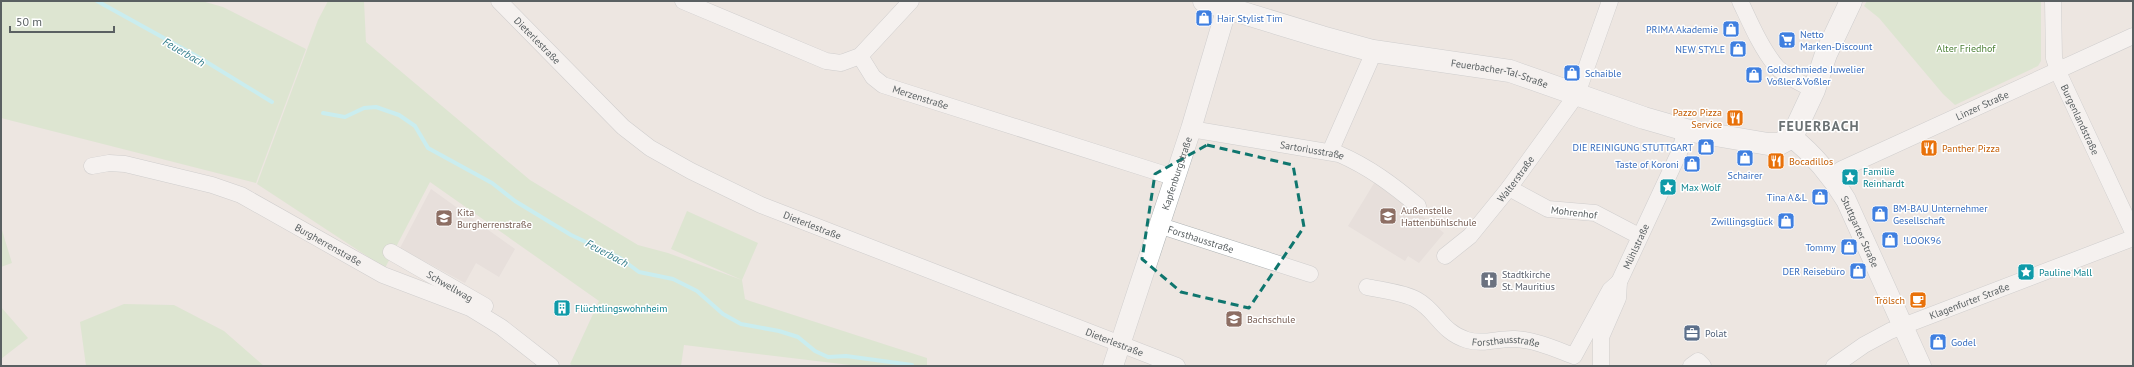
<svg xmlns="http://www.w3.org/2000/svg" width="2134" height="367" viewBox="0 0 2134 367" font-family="'PT Sans',sans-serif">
<rect width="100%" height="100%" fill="#ede6e1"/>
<path fill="#dfd7d2" d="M1376,180L1444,233L1419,263L1408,256L1405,261L1348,226Z
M431,189L515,249L499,277L476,263L465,283L400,248Z"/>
<path fill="#cbe4bd" d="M1,1H202L223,7L306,49L256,183L1,118Z
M328,1H364L366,42L530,180L638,245L668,253L742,280L745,299L750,301L927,358V366H858L684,345L681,366H573L570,364L599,301L430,182L385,268L257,184L318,20Z
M1867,1H2041V61L2038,66L1955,105L1943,94L1879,18L1864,6Z
M687,211L758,243L742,280L671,249Z
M1,227L12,263L1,267Z
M124,304L174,305L224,331L264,366H86L80,322Z
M1,307L28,338L1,359Z"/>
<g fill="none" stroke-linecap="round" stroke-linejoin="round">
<path stroke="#a0f5fe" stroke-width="4" d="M97,1L200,58L272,102
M323,113L345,117L364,108L376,107L399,115L415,126L428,148L492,183L515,201L571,235L620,258L639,272L673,279L697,291L723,314L741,324L779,331L798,337L815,351L828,357L846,356L912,365"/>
<g stroke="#adb2b4" stroke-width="17">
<g id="minor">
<path id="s1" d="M499,1L623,127L650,148L691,171L761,205L1177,366"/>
<path d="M683,1L826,61L841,63L860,56L911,1"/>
<path d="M1740,1C1750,22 1760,46 1775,65C1784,76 1801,83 1814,90"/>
<path id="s2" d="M2053,1L2054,58L2060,76L2133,232"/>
<path id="s3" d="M860,56L873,77L883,85L1176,178"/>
<path id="s4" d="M1191,129L1339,154C1369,167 1393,185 1418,206"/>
<path d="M1330,152L1370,61L1373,51"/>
<path id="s5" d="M92,166L109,163L125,164L212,185L241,195L383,275L470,308L501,327L551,366"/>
<path id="s6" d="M1831,176L1842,169L2133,36"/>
<path d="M1509,188L1548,209L1595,213L1639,236"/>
<path id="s7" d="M1161,226L1310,274"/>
<path id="s8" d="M391,252L485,306"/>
<path id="s9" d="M1445,256L1470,236L1509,188L1577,94L1610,1"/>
<path id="s10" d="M1367,287C1381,290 1406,293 1417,300C1437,311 1441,332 1467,340C1484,345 1499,338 1515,339C1535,340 1555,349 1574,356L1610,290L1619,282"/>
<path id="s11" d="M1601,366V337L1618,298L1619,282L1679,153L1686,130"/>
<path d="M1691,366L1698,361L1703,366"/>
<path id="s12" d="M1834,366L1864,345L1890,331L2133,238"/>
</g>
</g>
<g stroke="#adb2b4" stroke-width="21">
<g id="tertiary">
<path id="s13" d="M1792,137C1814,155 1831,175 1846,200L1921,366"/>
<path id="s14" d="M1113,366L1191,129L1227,7"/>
</g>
</g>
<g stroke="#acb2b5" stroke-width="23">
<g id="secondary">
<path id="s15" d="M1204,1L1322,37L1373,51L1510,71L1644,118L1686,130L1768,144H1779L1792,137L1814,90L1826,54L1851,1"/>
</g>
</g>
<use href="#minor" stroke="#fff" stroke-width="16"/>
<use href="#tertiary" stroke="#fff" stroke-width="20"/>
<use href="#secondary" stroke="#fff" stroke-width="22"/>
</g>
<path d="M0 0H2134V367H0ZM1207,145L1293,165L1304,227L1249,308L1181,292L1142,259L1155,174Z" fill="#ede6e1" fill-opacity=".55" fill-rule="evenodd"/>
<path fill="none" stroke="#0f766e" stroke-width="3" stroke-dasharray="8 5" stroke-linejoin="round" d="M1207,145L1293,165L1304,227L1249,308L1181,292L1142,259L1155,174Z"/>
<defs>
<g id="shop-square" transform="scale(0.9)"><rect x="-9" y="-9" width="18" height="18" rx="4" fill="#3f7fe0" stroke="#fff"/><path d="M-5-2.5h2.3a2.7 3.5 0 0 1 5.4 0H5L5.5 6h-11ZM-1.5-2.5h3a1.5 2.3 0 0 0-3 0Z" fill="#fff"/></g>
<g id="supermarket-square" transform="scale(0.9)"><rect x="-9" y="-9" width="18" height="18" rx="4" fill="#3f7fe0" stroke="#fff"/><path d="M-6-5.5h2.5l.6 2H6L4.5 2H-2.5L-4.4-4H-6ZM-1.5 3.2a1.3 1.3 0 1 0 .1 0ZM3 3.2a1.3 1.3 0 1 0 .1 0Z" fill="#fff"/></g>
<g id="restaurant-square" transform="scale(0.9)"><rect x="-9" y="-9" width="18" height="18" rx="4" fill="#e8710a" stroke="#fff"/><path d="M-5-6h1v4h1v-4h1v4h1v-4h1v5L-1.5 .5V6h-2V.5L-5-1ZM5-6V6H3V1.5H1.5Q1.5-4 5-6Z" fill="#fff"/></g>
<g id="sight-square" transform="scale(0.9)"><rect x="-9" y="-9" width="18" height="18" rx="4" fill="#0f9aa8" stroke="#fff"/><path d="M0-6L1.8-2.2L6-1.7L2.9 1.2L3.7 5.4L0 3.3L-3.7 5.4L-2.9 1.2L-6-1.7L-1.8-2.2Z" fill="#fff"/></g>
<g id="school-square" transform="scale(0.9)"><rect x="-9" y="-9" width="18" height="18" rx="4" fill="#8d6e63" stroke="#fff"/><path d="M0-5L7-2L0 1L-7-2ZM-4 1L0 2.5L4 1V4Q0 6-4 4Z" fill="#fff"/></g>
<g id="church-square" transform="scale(0.9)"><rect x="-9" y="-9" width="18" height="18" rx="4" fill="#6b7280" stroke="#fff"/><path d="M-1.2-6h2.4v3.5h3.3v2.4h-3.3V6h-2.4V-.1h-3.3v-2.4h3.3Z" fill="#fff"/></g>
<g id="cafe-square" transform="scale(0.9)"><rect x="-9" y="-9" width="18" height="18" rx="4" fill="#e8710a" stroke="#fff"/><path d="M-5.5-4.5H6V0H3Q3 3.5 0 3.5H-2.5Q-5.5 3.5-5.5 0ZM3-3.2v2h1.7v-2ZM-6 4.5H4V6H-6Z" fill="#fff"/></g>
<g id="building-square" transform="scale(0.9)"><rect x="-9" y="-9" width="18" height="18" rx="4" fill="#0f9aa8" stroke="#fff"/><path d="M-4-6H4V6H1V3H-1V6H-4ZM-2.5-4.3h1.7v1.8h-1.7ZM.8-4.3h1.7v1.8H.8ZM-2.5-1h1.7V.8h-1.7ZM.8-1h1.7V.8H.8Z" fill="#fff"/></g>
<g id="office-square" transform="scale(0.9)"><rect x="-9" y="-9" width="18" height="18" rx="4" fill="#5c6f8a" stroke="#fff"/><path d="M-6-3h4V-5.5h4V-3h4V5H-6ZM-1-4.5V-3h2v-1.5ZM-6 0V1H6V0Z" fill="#fff"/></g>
</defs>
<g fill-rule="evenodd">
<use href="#shop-square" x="1204" y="18"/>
<use href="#shop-square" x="1731" y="29"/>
<use href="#supermarket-square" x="1787" y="40"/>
<use href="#shop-square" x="1738" y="49"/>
<use href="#shop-square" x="1572" y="73"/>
<use href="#shop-square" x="1754" y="75"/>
<use href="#restaurant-square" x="1735" y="118"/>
<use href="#shop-square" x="1706" y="147"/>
<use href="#restaurant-square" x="1929" y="148"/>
<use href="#shop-square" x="1745" y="158"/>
<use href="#restaurant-square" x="1776" y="161"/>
<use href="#shop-square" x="1692" y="164"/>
<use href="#sight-square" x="1850" y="177"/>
<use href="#sight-square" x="1668" y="187"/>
<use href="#shop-square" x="1820" y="197"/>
<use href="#shop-square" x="1880" y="214"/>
<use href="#school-square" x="1388" y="216"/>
<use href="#school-square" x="444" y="218"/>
<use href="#shop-square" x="1786" y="221"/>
<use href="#shop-square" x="1890" y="240"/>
<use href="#shop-square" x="1849" y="247"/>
<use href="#shop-square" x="1858" y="271"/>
<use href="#sight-square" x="2026" y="272"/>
<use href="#church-square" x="1489" y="280"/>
<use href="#cafe-square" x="1918" y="300"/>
<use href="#building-square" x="562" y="308"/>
<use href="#school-square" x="1234" y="319"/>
<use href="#office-square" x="1692" y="333"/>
<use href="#shop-square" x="1938" y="342"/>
</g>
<g text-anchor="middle" stroke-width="3" stroke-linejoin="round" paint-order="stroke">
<g font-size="10" fill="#366cbe" stroke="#fff" text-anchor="end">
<text x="1217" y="22" text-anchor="start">Hair Stylist Tim</text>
<text x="1718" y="33">PRIMA Akademie</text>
<text x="1800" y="38" text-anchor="start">Netto<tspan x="1800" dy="12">Marken-Discount</tspan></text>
<text x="1725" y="53">NEW STYLE</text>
<text x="1767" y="73" text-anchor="start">Goldschmiede Juwelier<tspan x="1767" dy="12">Voßler&amp;Voßler</tspan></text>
<text x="1585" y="77" text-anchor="start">Schaible</text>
<text x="1693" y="151">DIE REINIGUNG STUTTGART</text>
<text x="1679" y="168">Taste of Koroni</text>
<text x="1745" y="179" text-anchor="middle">Schairer</text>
<text x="1807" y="201">Tina A&amp;L</text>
<text x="1893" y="212" text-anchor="start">BM-BAU Unternehmer<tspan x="1893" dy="12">Gesellschaft</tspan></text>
<text x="1773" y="225">Zwillingsglück</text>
<text x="1903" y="244" text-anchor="start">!LOOK96</text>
<text x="1836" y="251">Tommy</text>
<text x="1845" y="275">DER Reisebüro</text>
<text x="1951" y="346" text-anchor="start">Godel</text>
</g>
<g font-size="10" fill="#5a6062" stroke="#fff">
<text dy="4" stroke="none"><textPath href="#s1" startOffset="55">Dieterlestraße</textPath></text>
<text dy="4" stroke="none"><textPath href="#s15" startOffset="305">Feuerbacher-Tal-Straße</textPath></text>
<text dy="4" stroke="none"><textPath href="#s3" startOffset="77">Merzenstraße</textPath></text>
<text dy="4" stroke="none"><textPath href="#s6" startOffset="167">Linzer Straße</textPath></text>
<text dy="4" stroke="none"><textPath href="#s2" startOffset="124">Burgenlandstraße</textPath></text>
<text dy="4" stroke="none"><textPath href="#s4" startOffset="123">Sartoriusstraße</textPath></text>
<text dy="4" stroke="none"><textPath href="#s14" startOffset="203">Kapfenburgstraße</textPath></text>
<text dy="4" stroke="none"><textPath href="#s9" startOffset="105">Walterstraße</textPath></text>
<text transform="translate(1574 212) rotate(7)" y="4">Mohrenhof</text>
<text dy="4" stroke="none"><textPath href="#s1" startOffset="391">Dieterlestraße</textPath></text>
<text dy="4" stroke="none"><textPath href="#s13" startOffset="118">Stuttgarter Straße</textPath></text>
<text dy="4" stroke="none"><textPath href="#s7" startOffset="42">Forsthausstraße</textPath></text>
<text dy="4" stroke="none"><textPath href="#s5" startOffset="254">Burgherrenstraße</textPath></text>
<text dy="4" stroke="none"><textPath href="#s11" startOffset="127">Mühlstraße</textPath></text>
<text dy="4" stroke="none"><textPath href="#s8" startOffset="68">Schwellwag</textPath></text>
<text dy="4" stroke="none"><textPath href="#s12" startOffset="151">Klagenfurter Straße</textPath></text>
<text dy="4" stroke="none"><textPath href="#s1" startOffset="715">Dieterlestraße</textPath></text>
<text dy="4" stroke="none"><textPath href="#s10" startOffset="156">Forsthausstraße</textPath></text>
</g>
<g font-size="10" fill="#4a7f34" stroke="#fff">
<text x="1966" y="52">Alter Friedhof</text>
</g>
<g font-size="10" fill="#c56008" stroke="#fff" text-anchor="end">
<text x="1722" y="116">Pazzo Pizza<tspan x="1722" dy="12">Service</tspan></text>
<text x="1942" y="152" text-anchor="start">Panther Pizza</text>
<text x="1789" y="165" text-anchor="start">Bocadillos</text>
<text x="1905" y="304">Trölsch</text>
</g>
<g font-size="10" fill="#0d838f" stroke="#fff" text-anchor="start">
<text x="1863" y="175">Familie<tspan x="1863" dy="12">Reinhardt</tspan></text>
<text x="1681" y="191">Max Wolf</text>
<text x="2039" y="276">Pauline Mall</text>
<text x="575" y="312">Flüchtlingswohnheim</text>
</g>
<g font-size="10" fill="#785e54" stroke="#fff" text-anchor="start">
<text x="1401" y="214">Außenstelle<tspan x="1401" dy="12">Hattenbühlschule</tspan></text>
<text x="457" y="216">Kita<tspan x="457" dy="12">Burgherrenstraße</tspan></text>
<text x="1247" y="323">Bachschule</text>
</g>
<g font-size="10" fill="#5b616d" stroke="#fff" text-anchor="start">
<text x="1502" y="278">Stadtkirche<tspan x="1502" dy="12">St. Mauritius</tspan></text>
</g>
<g font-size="10" fill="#4e5e75" stroke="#fff" text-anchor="start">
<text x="1705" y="337">Polat</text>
</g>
<g font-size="11" font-style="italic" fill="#347e8c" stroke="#fff">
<text transform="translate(184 52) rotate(30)" y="4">Feuerbach</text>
<text transform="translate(607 253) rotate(28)" y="4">Feuerbach</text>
</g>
<g font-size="14" font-weight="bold" letter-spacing="1" fill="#6b7274" stroke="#fff">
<text x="1819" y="131">FEUERBACH</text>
</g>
</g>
<rect width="2134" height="367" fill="none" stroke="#5a6062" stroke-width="4"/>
<path d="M10 26v6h104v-6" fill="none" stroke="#5a6062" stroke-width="2"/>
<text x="16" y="26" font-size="12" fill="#5a6062" stroke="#ffffff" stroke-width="3" paint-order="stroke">50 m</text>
</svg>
